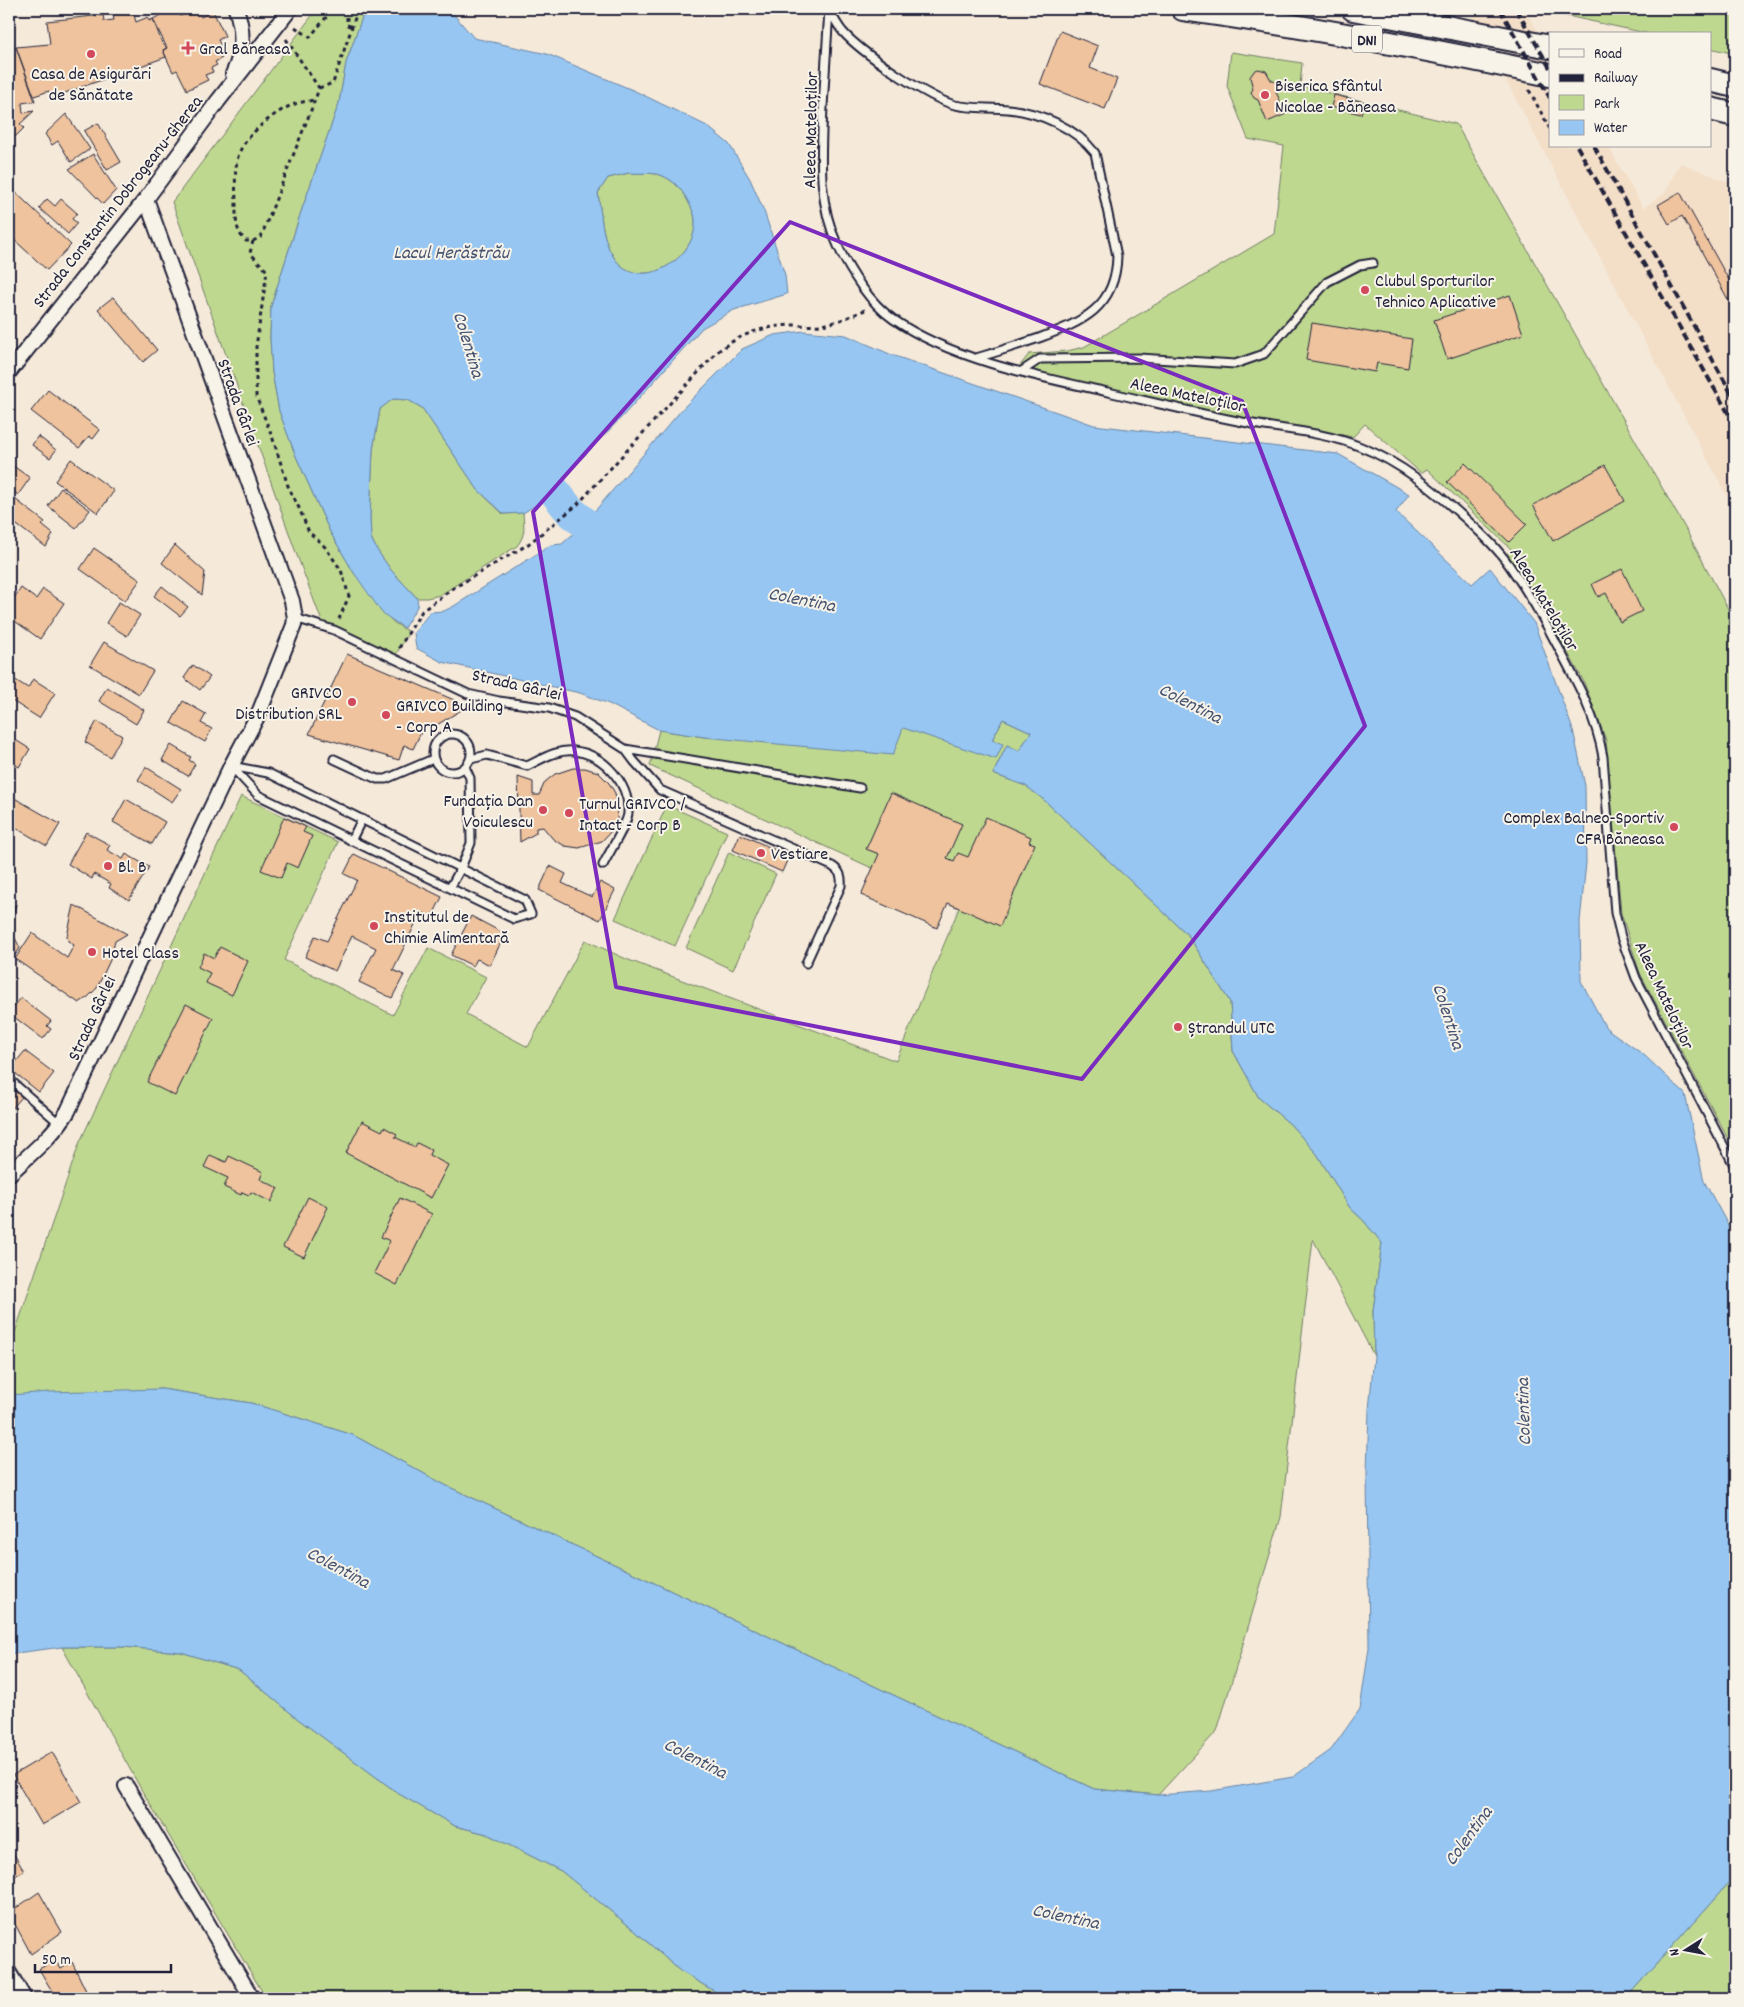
<svg xmlns="http://www.w3.org/2000/svg" width="1744" height="2007" viewBox="0 0 1744 2007" font-family="Dekko,sans-serif">
<rect width="100%" height="100%" fill="#f5e9d9"/>
<filter id="ink" filterUnits="userSpaceOnUse"><feTurbulence type="fractalNoise" baseFrequency=".02" numOctaves="2"/><feDisplacementMap in="SourceGraphic" scale="10" xChannelSelector="R" yChannelSelector="G"/><feConvolveMatrix kernelMatrix="1 2 1 2 8 2 1 2 1" color-interpolation-filters="sRGB"/></filter>
<g filter="url(#ink)">
<path fill="#f3dec7" d="M1468,9H1524L1550,50V146H1608L1643,208L1665,193L1680,163L1735,185V511Z"/>
<path fill="#bfd88f" stroke="#707d65" d="M317,9H365L346,63L339,103L301,212L271,306L270,338L272,372L279,411L295,454L330,532L354,573L393,622L409,632L394,658L328,628L321,619L295,550L172,202Z
M1535,9H1735V54L1710,48V34H1650Z
M1231,52L1302,63L1300,86L1456,124L1685,528L1735,622V1152L1640,973L1621,913L1606,740L1583,680L1543,608L1507,555L1511,549L1427,469L1421,473L1365,424L1353,437L1219,413L1040,374L1027,368L1019,367L1029,354L1067,351L1084,347L1274,234L1284,146L1248,139L1227,86Z
M629,173C638,174 651,172 660,175C670,178 680,187 685,196C689,203 695,213 695,221C697,259 638,296 613,256C602,240 601,212 598,193L608,178Z
M393,399L408,400L422,408L478,490L503,514L523,513C524,526 526,535 517,546L440,595L427,598H417L391,570L377,550L371,538L370,518L373,450L380,409Z
M1003,719L1031,732L1019,751L1007,745L993,774L1026,786L1044,800L1188,935L1230,1002L1233,1051L1259,1098L1290,1124L1317,1154L1350,1208L1363,1220L1382,1243L1373,1311L1374,1356L1313,1239L1281,1517L1217,1731L1158,1795L1094,1789L445,1485L353,1435L251,1403L162,1389L9,1396V1350L79,1144L241,796L338,842L284,960L393,1015L428,948L486,977L466,1014L528,1047L585,940L626,959L896,1061L959,908L650,766L659,730L704,737L903,727L996,758L992,740Z
M667,805L727,832L675,946L615,919Z
M729,852L776,874L733,970L686,948Z
M62,1647H123L181,1652L239,1670L298,1719L399,1794L455,1826L487,1834L561,1871L634,1930L680,1971L726,1998H266L141,1789Z
M1735,1876V1998H1626Z"/>
<path fill="#96c6f1" stroke="#6884a8" fill-rule="evenodd" d="M365,9H449L474,38L547,54L635,91L707,126L729,144L750,179L764,211L785,275L787,294L734,310L702,328L621,418L536,505L523,513L504,514L478,490L422,408L408,400L393,399L380,409L373,450L370,518L371,538L377,550L391,570L417,598L418,605L404,628L382,613L354,573L330,532L295,454L279,411L272,372L270,338L271,306L301,212L339,103L346,63ZM629,173C638,174 651,172 660,175C670,178 680,187 685,196C689,203 695,213 695,221C697,259 638,296 613,256C602,240 601,212 598,193L608,178Z
M804,331L846,335L892,355L1094,425L1338,454L1409,494L1396,512L1472,584L1490,568L1534,623L1573,730L1585,786L1586,863L1580,921L1581,981L1606,1028L1644,1055L1685,1094L1704,1181L1735,1238V1876L1626,1998H1571L1568,1994L1559,1998H726L680,1971L634,1930L561,1871L487,1834L455,1826L399,1794L298,1719L239,1670L181,1652L123,1647H62L9,1654V1395L49,1392L162,1389L251,1403L353,1435L445,1485L1094,1789L1158,1795L1211,1791L1293,1777L1331,1750L1360,1709L1369,1648L1367,1473L1369,1410L1374,1356L1373,1311L1382,1243L1363,1220L1350,1208L1317,1154L1290,1124L1259,1098L1233,1051L1230,1002L1188,935L1044,800L1026,786L993,774L1007,745L1019,751L1031,732L1003,719L992,740L1003,744L996,759L903,728L893,755L704,737L659,730L609,704L580,693L442,662L416,648L414,633L430,612L444,611L454,606L551,545L562,544L574,533L573,528L584,517L588,519L684,407L742,349L774,335Z"/>
<g fill="none" stroke-linecap="round" stroke-linejoin="round">
<path stroke="#96c6f1" stroke-width="32" d="M524,453L570,511L616,548"/>
</g>
<path fill="#eec39d" stroke="#22223b" d="M173,9L175,12L177,11L180,16L195,9H197L201,17L213,11L225,36L218,40L224,52L220,54L222,58L215,62L217,65L211,68L213,72L205,75L208,80L187,90L177,70L173,72L166,57L163,50L167,48L153,19Z
M133,11L136,22L148,17L149,21L153,19L162,43L167,48L163,50L166,57L51,98L49,91L34,96L16,47L50,44L47,21L103,15L104,21L114,20L113,14Z
M1060,31L1098,46L1090,68L1117,79L1105,109L1040,84Z
M16,47L35,101L22,103L23,113L34,111L20,124L24,128L9,143V48Z
M1258,69L1266,71L1271,80L1275,82L1278,88L1276,92L1286,114L1267,122L1258,100L1254,98L1251,92L1253,89L1250,77L1254,71Z
M1334,95L1364,102L1361,114L1331,107Z
M66,114L90,149L71,162L58,141L52,145L45,134Z
M98,123L121,162L107,170L84,131Z
M93,154L116,190L103,204L69,169Z
M9,186L71,245L47,270L9,235Z
M1680,192L1735,291V312L1682,216L1669,224L1658,205Z
M47,199L55,206L61,199L77,213L72,219L77,223L68,234L39,208Z
M1510,295L1523,334L1447,359L1434,320Z
M113,297L157,350L143,362L98,309Z
M1312,323L1412,339L1408,368L1377,363L1375,372L1306,360Z
M48,390L100,430L93,439L89,436L79,448L31,411Z
M38,436L56,450L50,458L32,445Z
M71,459L114,491L98,513L55,481Z
M9,463L30,478L18,495L9,488Z
M1465,463L1527,524L1509,542L1447,482Z
M1605,465L1625,501L1553,541L1533,505Z
M61,488L90,510L76,528L48,506Z
M11,496L45,522L42,525L53,534L46,547L9,519V498Z
M175,545L205,572L202,595L162,563Z
M94,548L140,580L125,601L80,569Z
M1622,569L1642,611L1620,622L1606,593L1598,597L1592,584Z
M162,586L188,607L180,616L154,596Z
M21,588L36,599L43,589L64,603L40,639L9,617V605Z
M119,602L140,615L127,636L106,623Z
M104,642L153,671L139,694L90,665Z
M347,654L468,706L435,726L425,724L413,749L404,745L399,760L309,734Z
M193,665L210,677L200,690L184,678Z
M9,676L28,688L33,679L55,693L39,718L9,699L11,693L9,691Z
M107,687L144,710L136,724L99,701Z
M183,701L206,714L201,723L212,729L205,742L171,723Z
M97,721L122,736L110,757L85,742Z
M9,736L30,749L19,767L9,761Z
M171,745L191,757L189,760L195,764L188,776L162,760Z
M146,767L181,789L172,802L138,780Z
M573,768H585L598,772L609,783L615,793L618,807L617,819L612,830L602,841L579,848L565,846L553,839L543,827L536,828V833L520,842L518,777L533,782V795H539L545,782L555,774Z
M891,793L962,824L947,858L954,861L958,853L968,857L986,817L1031,837L1029,842L1035,844L1000,926L948,903L937,928L861,895L879,854L866,849Z
M9,795L60,824L47,846L9,824Z
M126,799L165,822L152,844L113,822Z
M284,817L306,827L303,832L312,836L298,868L287,863L281,878L261,870Z
M86,832L110,845L107,850L123,859L126,854L149,867L129,900L109,888L111,884L94,874L92,879L68,864Z
M740,834L789,856L782,872L733,850Z
M354,854L442,897L432,917L421,912L393,970L404,975L392,998L359,982L376,948L352,936L335,971L305,957L315,936L327,941L357,880L344,874Z
M550,866L566,874L562,883L592,897L600,882L615,890L600,920L539,890Z
M16,904L13,917L9,926L20,948L16,954L9,940V910L10,912Z
M74,905L127,934L115,941L111,958L97,988L88,997L79,1003L15,959L32,933L67,958L74,945L68,941L67,936Z
M471,916L505,934L490,965L477,959L473,966L451,955Z
M220,947L248,961L232,995L206,983L210,973L198,967L204,953L214,958Z
M21,998L51,1021L47,1026L51,1029L43,1039L9,1013Z
M186,1004L213,1018L175,1096L147,1082Z
M25,1051L54,1073L39,1092L10,1069Z
M9,1086L22,1097L9,1112Z
M362,1121L382,1131L384,1127L397,1134L395,1137L415,1147L417,1143L431,1150L429,1155L448,1165L431,1198L346,1153Z
M210,1155L226,1162L229,1156L263,1172L260,1179L278,1188L271,1202L251,1192L249,1195L242,1192L241,1195L224,1187L228,1178L204,1167Z
M308,1197L328,1207L304,1257L283,1247Z
M400,1198L432,1214L397,1285L374,1273L390,1241L381,1237Z
M52,1752L81,1802L42,1825L13,1775Z
M9,1846L24,1871L9,1879Z
M39,1892L62,1932L31,1954L9,1913Z
M55,1960L61,1969L72,1962L88,1995L82,1998H56L39,1969Z"/>
<g fill="none" stroke-linecap="round" stroke-linejoin="round">
<g stroke="#22223b" stroke-width="11">
<path id="lane" d="M829,9C827,42 825,74 823,107C821,155 817,202 838,246C850,272 870,303 893,319C952,360 1039,377 1108,392C1156,403 1204,415 1253,424C1288,430 1327,433 1361,447C1402,463 1435,491 1467,520C1482,534 1497,548 1509,565C1523,585 1536,606 1548,628C1570,670 1595,710 1603,757L1615,913L1621,937L1636,978L1735,1167
M829,9C833,17 837,25 843,32C862,53 928,98 955,105C972,109 991,107 1008,109C1039,112 1076,128 1095,153L1117,256C1116,308 1082,322 1039,338C1018,345 997,352 976,358
M1022,371L1040,359L1139,358L1235,364L1264,354L1327,282L1360,265L1373,263
M295,618L334,630L468,694L499,701L549,708L575,717L625,749L634,761L660,790L832,866C840,871 842,876 841,886L806,963
M433 753a19 19 0 1 1 38 0a19 19 0 1 1-38 0Z
M625,749L860,788
M334,759L377,779H386L433,759
M471,759L487,755L527,766C542,759 557,749 574,751C604,754 630,784 628,813C628,823 608,854 603,865
M231,766L268,773L525,900L531,914L514,919L258,795Z
M351,841L362,819
M450,888L461,868L471,843L470,778L465,767
M9,1079L60,1124"/>
</g>
<g stroke="#22223b" stroke-width="18">
<path id="street" d="M233,74C244,52 244,31 236,9
M9,372L146,199L218,101L290,9
M9,1174C30,1154 53,1136 68,1111L231,766L259,713L294,625L295,618L292,601L146,199
M126,1786L252,1998
M9,1973L24,1998"/>
</g>
<g stroke="#22223b" stroke-width="26">
<path id="primary" d="M1183,9C1306,26 1429,49 1550,75
M1353,9L1550,47
M1710,80L1735,86
M1710,109L1735,115"/>
</g>
<path stroke="#22223b" stroke-width="3" stroke-dasharray="4 4" stroke-linecap="butt" d="M347,9V25L353,27
M295,27L310,37L333,9
M286,39L319,88L315,100L261,237L253,241H246C235,231 236,219 236,205C236,188 233,168 240,151C248,133 277,110 295,104C301,102 308,101 315,100
M319,88L333,83L358,9
M1529,90L1550,129
M253,241L250,253L267,271L256,347V396L273,439L288,486L299,508L309,532L325,547L341,570L349,596L339,619
M399,648L422,611L452,589L527,545L577,505L717,352C740,334 764,326 793,325C802,325 811,326 820,325C836,323 851,316 865,310"/>
<use href="#lane" stroke="#f7f3e8" stroke-width="7"/>
<use href="#street" stroke="#f7f3e8" stroke-width="14"/>
<use href="#primary" stroke="#f7f3e8" stroke-width="22"/>
<path stroke="#22223b" stroke-width="4" stroke-dasharray="8 4" stroke-linecap="butt" d="M1500,9L1550,98
M1516,9L1550,68
M1577,146L1735,425
M1594,146L1735,400"/>
</g>
</g>
<path fill="none" stroke="#7b2cbf" stroke-width="4" stroke-linejoin="round" d="M790,222L1242,401L1365,726L1082,1079L616,987L533,512Z"/>
<g fill="#d1495b" stroke="#f7f3e8" stroke-width="2">
<path d="M185.5 40.5h5v5h5v5h-5v5h-5v-5h-5v-5h5z"/>
<circle cx="91" cy="54" r="5"/>
<circle cx="1265" cy="95" r="5"/>
<circle cx="1365" cy="290" r="5"/>
<circle cx="352" cy="702" r="5"/>
<circle cx="386" cy="715" r="5"/>
<circle cx="543" cy="810" r="5"/>
<circle cx="569" cy="813" r="5"/>
<circle cx="1674" cy="827" r="5"/>
<circle cx="761" cy="853" r="5"/>
<circle cx="108" cy="866" r="5"/>
<circle cx="374" cy="926" r="5"/>
<circle cx="92" cy="952" r="5"/>
<circle cx="1178" cy="1027" r="5"/>
</g>
<g text-anchor="middle" stroke-width="4" stroke-linejoin="round" paint-order="stroke">
<rect fill="#f7f3e8" stroke="#62616f" stroke-width="1" x="1352" y="25.5" width="30" height="27" rx="4"/>
<g font-size="16" font-weight="bold" fill="#22223b">
<text x="1367" y="45">DN1</text>
</g>
<g font-size="18" fill="#22223b" stroke="#f7f3e8" text-anchor="start">
<text x="199" y="54">Gral Băneasa</text>
<text x="91" y="79" text-anchor="middle">Casa de Asigurări<tspan x="91" dy="21">de Sănătate</tspan></text>
<text x="1275" y="91">Biserica Sfântul<tspan x="1275" dy="21">Nicolae - Băneasa</tspan></text>
<text x="1375" y="286">Clubul Sporturilor<tspan x="1375" dy="21">Tehnico Aplicative</tspan></text>
<text x="342" y="698" text-anchor="end">GRIVCO<tspan x="342" dy="21">Distribution SRL</tspan></text>
<text x="396" y="711">GRIVCO Building<tspan x="396" dy="21">- Corp A</tspan></text>
<text x="533" y="806" text-anchor="end">Fundația Dan<tspan x="533" dy="21">Voiculescu</tspan></text>
<text x="579" y="809">Turnul GRIVCO /<tspan x="579" dy="21">Intact - Corp B</tspan></text>
<text x="1664" y="823" text-anchor="end">Complex Balneo-Sportiv<tspan x="1664" dy="21">CFR Băneasa</tspan></text>
<text x="771" y="859">Vestiare</text>
<text x="118" y="872">Bl. B</text>
<text x="384" y="922">Institutul de<tspan x="384" dy="21">Chimie Alimentară</tspan></text>
<text x="102" y="958">Hotel Class</text>
<text x="1188" y="1033">Ștrandul UTC</text>
</g>
<g font-size="18" fill="#22223b" stroke="#f7f3e8">
<text transform="translate(810 130) rotate(-89)" y="6">Aleea Mateloților</text>
<text transform="translate(117 201) rotate(-52)" y="6">Strada Constantin Dobrogeanu-Gherea</text>
<text transform="translate(1188 394) rotate(12)" y="6">Aleea Mateloților</text>
<text transform="translate(239 402) rotate(70)" y="6">Strada Gârlei</text>
<text transform="translate(1545 599) rotate(59)" y="6">Aleea Mateloților</text>
<text transform="translate(517 684) rotate(13)" y="6">Strada Gârlei</text>
<text transform="translate(1665 995) rotate(65)" y="6">Aleea Mateloților</text>
<text transform="translate(91 1018) rotate(-65)" y="6">Strada Gârlei</text>
</g>
<g font-size="19" font-style="italic" fill="#455372" stroke="#f7f3e8">
<text x="451" y="258">Lacul Herăstrău</text>
<text transform="translate(470 344) rotate(73)" y="7">Colentina</text>
<text transform="translate(802 598) rotate(11)" y="7">Colentina</text>
<text transform="translate(1191 702) rotate(27)" y="7">Colentina</text>
<text transform="translate(1450 1016) rotate(72)" y="7">Colentina</text>
<text transform="translate(1522 1412) rotate(-92)" y="7">Colentina</text>
<text transform="translate(339 1566) rotate(28)" y="7">Colentina</text>
<text transform="translate(696 1757) rotate(27)" y="7">Colentina</text>
<text transform="translate(1467 1835) rotate(-54)" y="7">Colentina</text>
<text transform="translate(1066 1915) rotate(12)" y="7">Colentina</text>
</g>
</g>
<rect width="1744" height="2007" fill="none" stroke="#f7f3e8" stroke-width="30"/>
<rect x="15" y="15" width="1714" height="1977" fill="none" stroke="#22223b" stroke-width="2" filter="url(#ink)"/>
<rect x="1549" y="32" width="162" height="115" fill="#f7f3e8" stroke="#a29fa3"/>
<rect x="1559" y="49" width="25" height="8" fill="#f7f3e8" stroke="#a29fa3"/>
<text x="1594" y="58" font-size="15" fill="#22223b">Road</text>
<rect x="1559" y="74" width="25" height="8" fill="#22223b" stroke="#a29fa3"/>
<text x="1594" y="82" font-size="15" fill="#22223b">Railway</text>
<rect x="1559" y="95" width="25" height="15" fill="#bfd88f" stroke="#a29fa3"/>
<text x="1594" y="108" font-size="15" fill="#22223b">Park</text>
<rect x="1559" y="120" width="25" height="15" fill="#96c6f1" stroke="#a29fa3"/>
<text x="1594" y="132" font-size="15" fill="#22223b">Water</text>
<g transform="translate(1686 1950) rotate(259)" stroke="#f7f3e8" stroke-width="4" paint-order="stroke">
<path d="M0-4L9 19L0 12L-9 19Z" fill="#22223b"/>
<text y="-8" font-size="14" font-weight="bold" text-anchor="middle" fill="#22223b">N</text>
</g>
<path d="M35 1964v8h136v-8" fill="none" stroke="#22223b" stroke-width="2.5"/>
<text x="42" y="1964" font-size="15" fill="#22223b" stroke="#f7f3e8" stroke-width="4" paint-order="stroke">50 m</text>
</svg>
